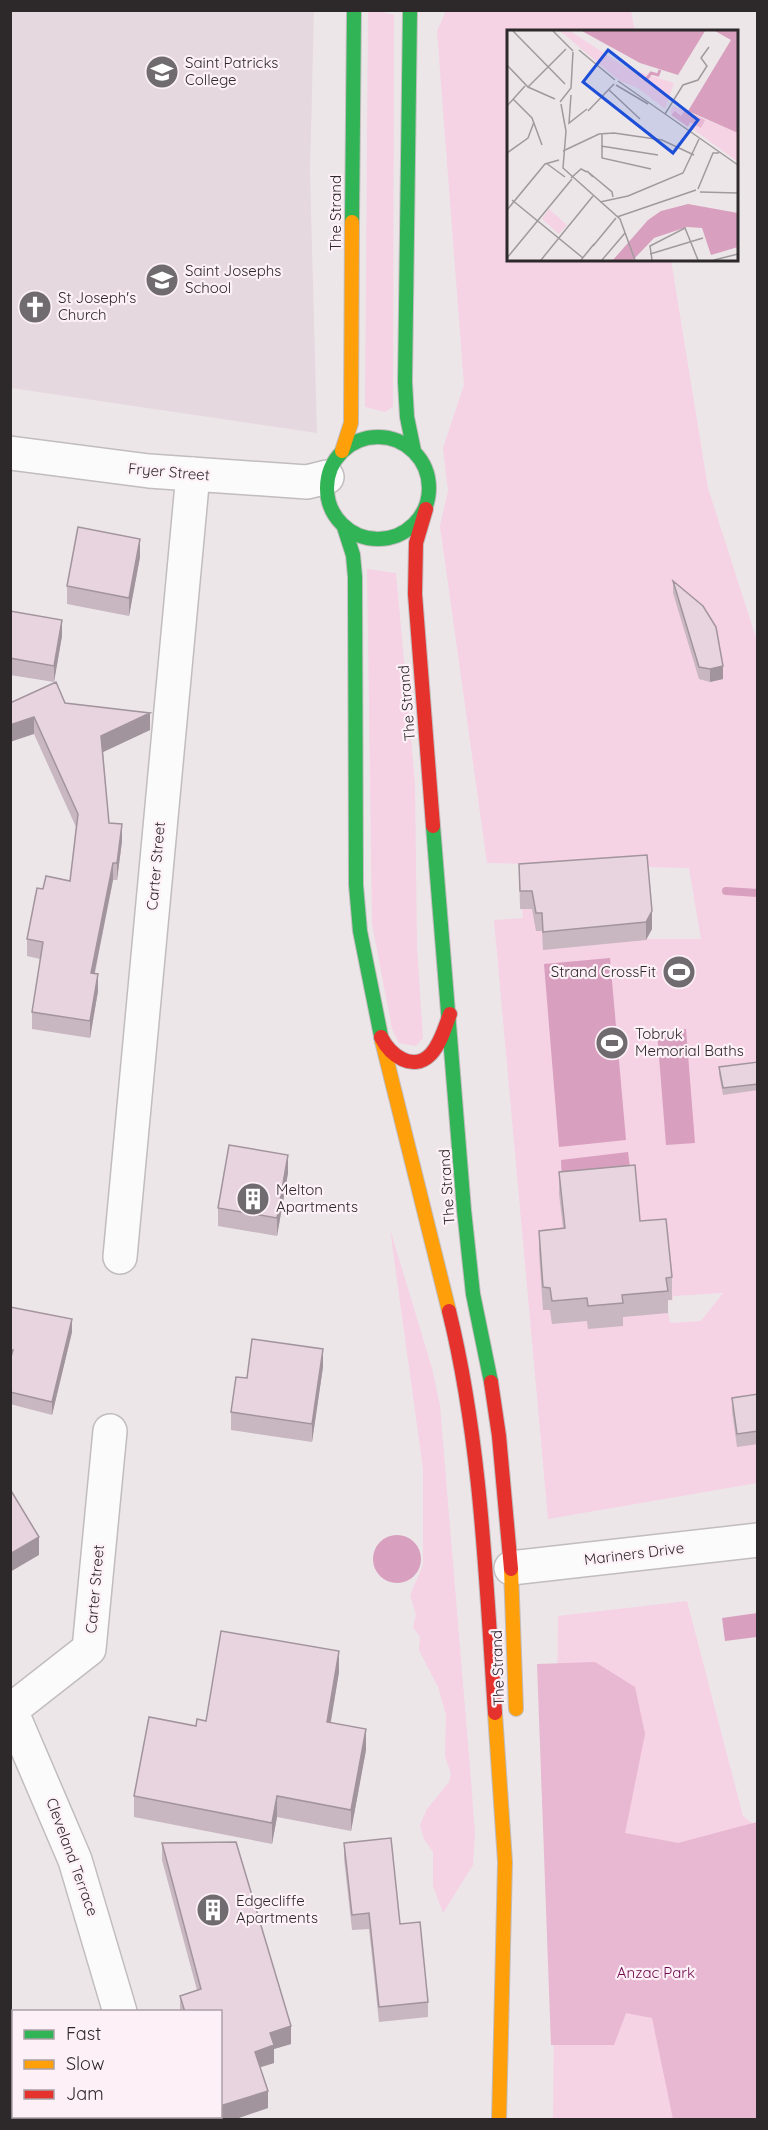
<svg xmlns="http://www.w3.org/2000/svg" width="768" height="2130" viewBox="0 0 768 2130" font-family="Quicksand,sans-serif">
<rect width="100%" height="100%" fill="#ede6e9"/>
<path fill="#e6d8df" d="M10,11H314L310,172L317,433L11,388Z"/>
<path fill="#f5d2e4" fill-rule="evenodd" d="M375,10L394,15L393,407L385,412L365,407L368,11Z
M446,11H631L635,31L508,32V260H671L708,488L757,641V1483L548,1519L494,920L523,918L519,882L647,873L652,929L646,939H701L689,868L487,863L440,526L448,491L443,448L464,385L437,31ZM723,1293L701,1321L670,1323L666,1301L673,1300V1296Z
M367,569L396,573L415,783L417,947L423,1038L416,1046L399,1043L392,1029L372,924Z
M390,1229L432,1368L440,1406L471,1780L475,1834L473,1865L443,1913L433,1886V1852L424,1839L420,1825L427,1809L449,1782L451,1773L445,1757L446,1715L438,1687L419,1650L420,1637L413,1627L416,1615L410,1595L423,1565V1469Z
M687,1601L743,1816L757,1827V2119L553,2120L558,1616Z"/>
<path fill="#e8b7d1" d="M595,1662L635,1687L645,1734L625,1833L678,1843L757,1822V2119H673L652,2018L626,2013L614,2045H551L537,1664Z"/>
<path fill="#d99fbf" d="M610,958L626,1140L559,1147L544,964Z
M686,1029L695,1143L666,1145L657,1031Z
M628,1152L631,1175L562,1183L561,1160Z
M373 1559a24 24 0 1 1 48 0a24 24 0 1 1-48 0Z
M757,1613V1637L725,1641L722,1618Z"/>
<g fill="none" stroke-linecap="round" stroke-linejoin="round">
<path stroke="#d99fbf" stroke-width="8" d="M726,891L758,893"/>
<g stroke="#c1bcbe" stroke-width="36">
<path id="street" d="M10,453L149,471L307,482L327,477
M120,1257L193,474
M511,1568L758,1540
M10,1708L75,1860L120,2012
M11,1710L89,1649L110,1431
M149,2116L150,2120"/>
</g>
<g stroke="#c1bcbe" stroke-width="16">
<path id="fast" d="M410,10L405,382L407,417L414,451
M352,222L354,10
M327 488a51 51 0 1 1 102 0a51 51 0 1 1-102 0Z
M344,527L353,555L355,577L356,885L360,931L382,1041
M433,826L464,1210L473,1294L491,1382"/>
</g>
<g stroke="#c1bcbe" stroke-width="16">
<path id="slow" d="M342,451L351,423L352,222
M382,1041L449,1311
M511,1569L516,1709
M495,1713L505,1862L499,2120"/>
</g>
<g stroke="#c1bcbe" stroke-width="16">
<path id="jam" d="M426,509L416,543L415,594L433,826
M381,1037C390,1055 413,1073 431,1054C441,1043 445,1027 450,1014
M449,1311C481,1441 486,1580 495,1713
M491,1382L499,1436L511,1569"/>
</g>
<use href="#street" stroke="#fcfbfc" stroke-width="33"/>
<use href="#fast" stroke="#30b455" stroke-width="14"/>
<use href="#slow" stroke="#ff9f0a" stroke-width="14"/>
<use href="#jam" stroke="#e5322d" stroke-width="14"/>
</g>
<path fill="#c8b6c0" d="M140,557L129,616L67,604V586Z
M673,581L723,679L710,682L699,679L673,593Z
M10,611L62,636L54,682L10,675Z
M10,703H65L150,730L103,752L109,823L122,841L117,880H113L95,973L98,991L90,1038L32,1029V1012L40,959L27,956V939L43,889L70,881L76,827L34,734Z
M647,855L652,929L646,940L543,950L542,931H536L532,909H520L519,864Z
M758,1062V1090L723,1095L719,1074V1067Z
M559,1172L640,1221L672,1277V1300H668V1313L623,1317V1326L588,1329L587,1321L552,1324L550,1310H543L539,1253V1231L563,1228L559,1194Z
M288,1173L277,1236L218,1226V1208Z
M10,1307L72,1332L52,1415L10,1404Z
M323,1367L312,1442L231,1430V1412L247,1378Z
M758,1394V1444L737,1447L732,1411V1398Z
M339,1672L331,1722L366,1750L351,1831L277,1817L272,1844L134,1817V1796L196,1726L206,1721Z
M162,1843L291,2044L274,2049V2063L260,2067L268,2108L233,2120H209L208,2116H220V2012H180V1996L197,1990L162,1860Z
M344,1843L400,1924L428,2002V2017L379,2022L369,1929L352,1930L344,1859Z"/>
<path fill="#a2949c" d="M140,539V557L129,616V598Z
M62,620V636L54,682V666Z
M723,666V679L710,682V669Z
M150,713V730L101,753V736Z
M34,717V734L10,742V725Z
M122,824V841L117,880V863Z
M113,863V880L91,990V973Z
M652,911V929L646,940V922Z
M98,974V991L90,1038V1021Z
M288,1155V1173L277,1236V1218Z
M72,1319V1332L52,1415V1402Z
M323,1349V1367L312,1442V1424Z
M39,1537V1555L10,1572V1554Z
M339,1651V1672L327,1743V1722Z
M366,1729V1750L351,1831V1810Z
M277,1796V1817L272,1844V1823Z
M291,2026V2044L274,2049V2063L255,2069V2052L270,2033Z
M268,2091V2108L233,2120H211V2116H220V2106Z"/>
<path fill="#e8d4df" stroke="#a2949c" stroke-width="1.5" d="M78,527L140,539L129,598L67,586Z
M673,581L703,606L716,627L723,666L710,669L699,667Z
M10,611L62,620L54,666L10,658Z
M56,682L65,703L150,713L101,736L109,823L122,824L117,863H113L91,973L98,974L90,1021L32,1012L43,942L27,939L37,888L43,889L46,876L70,881L78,814L34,717L10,725V703Z
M647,855L652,911L646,922L543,932L542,913H536L532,891H520L519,864Z
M758,1062V1084L723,1088L719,1067Z
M229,1145L288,1155L277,1218L218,1208Z
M635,1165L640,1221L666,1219L672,1277L666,1278L668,1291L622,1295L623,1303L588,1306L587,1298L552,1301L550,1288L543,1287L539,1231L565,1228L559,1172Z
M10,1307L72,1319L52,1402L10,1392V1360L13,1350H10Z
M252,1339L323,1349L312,1424L231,1412L236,1377L247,1378Z
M758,1394V1431L737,1434L732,1398Z
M10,1489L39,1537L10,1554Z
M221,1631L339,1651L327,1722L366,1729L351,1810L277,1796L272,1823L134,1796L149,1717L196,1726L197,1719L206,1721Z
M391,1838L400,1924L420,1922L428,2002L379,2007L369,1913L352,1915L344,1843Z
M236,1842L291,2026L270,2033L274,2045L255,2052L268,2091L220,2106V2012H185L180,1996L201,1989L162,1843Z"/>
<defs>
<g id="school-disc" transform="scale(1.725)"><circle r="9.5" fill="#706b6e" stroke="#fdf0f6"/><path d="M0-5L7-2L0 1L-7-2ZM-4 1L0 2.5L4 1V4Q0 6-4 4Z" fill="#fff"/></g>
<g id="church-disc" transform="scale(1.725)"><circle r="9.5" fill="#706b6e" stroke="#fdf0f6"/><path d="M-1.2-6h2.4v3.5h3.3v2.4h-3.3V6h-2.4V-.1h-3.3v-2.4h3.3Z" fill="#fff"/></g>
<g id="stadium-disc" transform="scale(1.725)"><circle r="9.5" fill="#706b6e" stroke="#fdf0f6"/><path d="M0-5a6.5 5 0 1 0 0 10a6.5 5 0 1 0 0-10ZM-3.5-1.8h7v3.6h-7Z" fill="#fff"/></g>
<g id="building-disc" transform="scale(1.725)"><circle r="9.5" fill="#706b6e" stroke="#fdf0f6"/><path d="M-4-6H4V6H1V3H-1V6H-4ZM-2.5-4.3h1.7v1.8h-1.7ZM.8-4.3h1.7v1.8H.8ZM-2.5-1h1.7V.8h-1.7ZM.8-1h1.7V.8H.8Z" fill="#fff"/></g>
</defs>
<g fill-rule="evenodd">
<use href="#school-disc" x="162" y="72"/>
<use href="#school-disc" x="162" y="280"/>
<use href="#church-disc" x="35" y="307"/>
<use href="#stadium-disc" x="679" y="972"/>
<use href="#stadium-disc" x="612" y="1043"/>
<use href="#building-disc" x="253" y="1199"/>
<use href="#building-disc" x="213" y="1910"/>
</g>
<g text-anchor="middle" stroke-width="4.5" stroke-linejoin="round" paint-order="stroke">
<g font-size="15" fill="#2d292b" stroke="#fdf0f6" text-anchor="start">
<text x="185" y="68">Saint Patricks<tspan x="185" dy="17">College</tspan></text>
<text x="185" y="276">Saint Josephs<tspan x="185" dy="17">School</tspan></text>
<text x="58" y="303">St Joseph's<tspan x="58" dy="17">Church</tspan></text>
<text x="656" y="977" text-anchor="end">Strand CrossFit</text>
<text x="635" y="1039">Tobruk<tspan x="635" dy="17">Memorial Baths</tspan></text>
<text x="276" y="1195">Melton<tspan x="276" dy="17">Apartments</tspan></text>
<text x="236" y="1906">Edgecliffe<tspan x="236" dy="17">Apartments</tspan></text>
</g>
<g font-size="15" fill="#2d292b" stroke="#fdf0f6">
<text transform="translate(336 213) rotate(-90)" y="5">The Strand</text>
<text transform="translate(169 472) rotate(5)" y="5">Fryer Street</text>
<text transform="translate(407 703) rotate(-95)" y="5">The Strand</text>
<text transform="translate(156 866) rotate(-85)" y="5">Carter Street</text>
<text transform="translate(447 1187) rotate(-94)" y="5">The Strand</text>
<text transform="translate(634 1554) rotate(-7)" y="5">Mariners Drive</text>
<text transform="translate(95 1589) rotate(-85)" y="5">Carter Street</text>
<text transform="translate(498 1668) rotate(-92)" y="5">The Strand</text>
<text transform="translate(72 1857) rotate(70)" y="5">Cleveland Terrace</text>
</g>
<g font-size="15" fill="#6b074b" stroke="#fdf0f6">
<text x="656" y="1978">Anzac Park</text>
</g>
</g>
<g transform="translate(507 30)">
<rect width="231" height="231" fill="#ede6e9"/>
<path d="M53,1H63L120,38L167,53L158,79L131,58L113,51ZM166,76L231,103V132L163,82ZM42,179L60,195L52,204L35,189Z" fill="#f5d2e4"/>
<path d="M178,80L198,90L194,98L183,92L181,97L164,85L168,81L174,86Z" fill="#e8b7d1"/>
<path d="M75,1H198L171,45L133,33ZM208,1H231V103L181,81L224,10ZM181,174L231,183V217L204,225L195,198L180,197L147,208L126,230H106L141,190L154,181Z" fill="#d99fbf"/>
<path fill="none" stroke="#d99fbf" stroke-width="3" d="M138,51L144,43L151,45L153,40"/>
<path fill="none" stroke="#a09a9d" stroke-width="1.5" d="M6,1L58,54M46,1L66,21M72,20L108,50M0,35L21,57L48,69M111,51L231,135M109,55L141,74M21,57L59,19M102,60L133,89M64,65L62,93L80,79M6,69L25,88L35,115M53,72L64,58L66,22M54,74L59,101L56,138L113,189L128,230M0,76L18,56M84,78L81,81L107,54M158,84L176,55L191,50L200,36L194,28L202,17M95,104V128L144,139M94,116L151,125M56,121L92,104L107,103L155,110L187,125M0,123L21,108L27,92M39,133L58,147M86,147L80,141L105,162L106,167M64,148L74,139L80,142M191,159L206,123H212M193,162L231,163M5,170L76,228M93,172L121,166L176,143L192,109M0,180L38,134L52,130M110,187L189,160M86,216L109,188M143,224L196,208M0,228L65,149M34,230L86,166M74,230L87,214M95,230L118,203M145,230L143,216L178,198L191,230M207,230L231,224"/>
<path fill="#1d4ed8" fill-opacity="0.15" stroke="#1d4ed8" stroke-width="3" d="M101,20L191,90L166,123L76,52Z"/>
<rect width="231" height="231" fill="none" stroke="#2d292b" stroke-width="3"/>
</g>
<rect width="768" height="2130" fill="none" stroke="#2d292b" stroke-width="24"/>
<rect x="12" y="2010" width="210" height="108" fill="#fdf0f6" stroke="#aaa0a5" stroke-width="1.5"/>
<rect x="24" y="2030" width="30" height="9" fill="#30b455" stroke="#aaa0a5" stroke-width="1.5"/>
<text x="66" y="2040" font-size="18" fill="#2d292b">Fast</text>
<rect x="24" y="2060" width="30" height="9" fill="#ff9f0a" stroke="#aaa0a5" stroke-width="1.5"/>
<text x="66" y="2070" font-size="18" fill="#2d292b">Slow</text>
<rect x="24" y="2090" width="30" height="9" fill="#e5322d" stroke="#aaa0a5" stroke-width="1.5"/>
<text x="66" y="2100" font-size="18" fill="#2d292b">Jam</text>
</svg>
